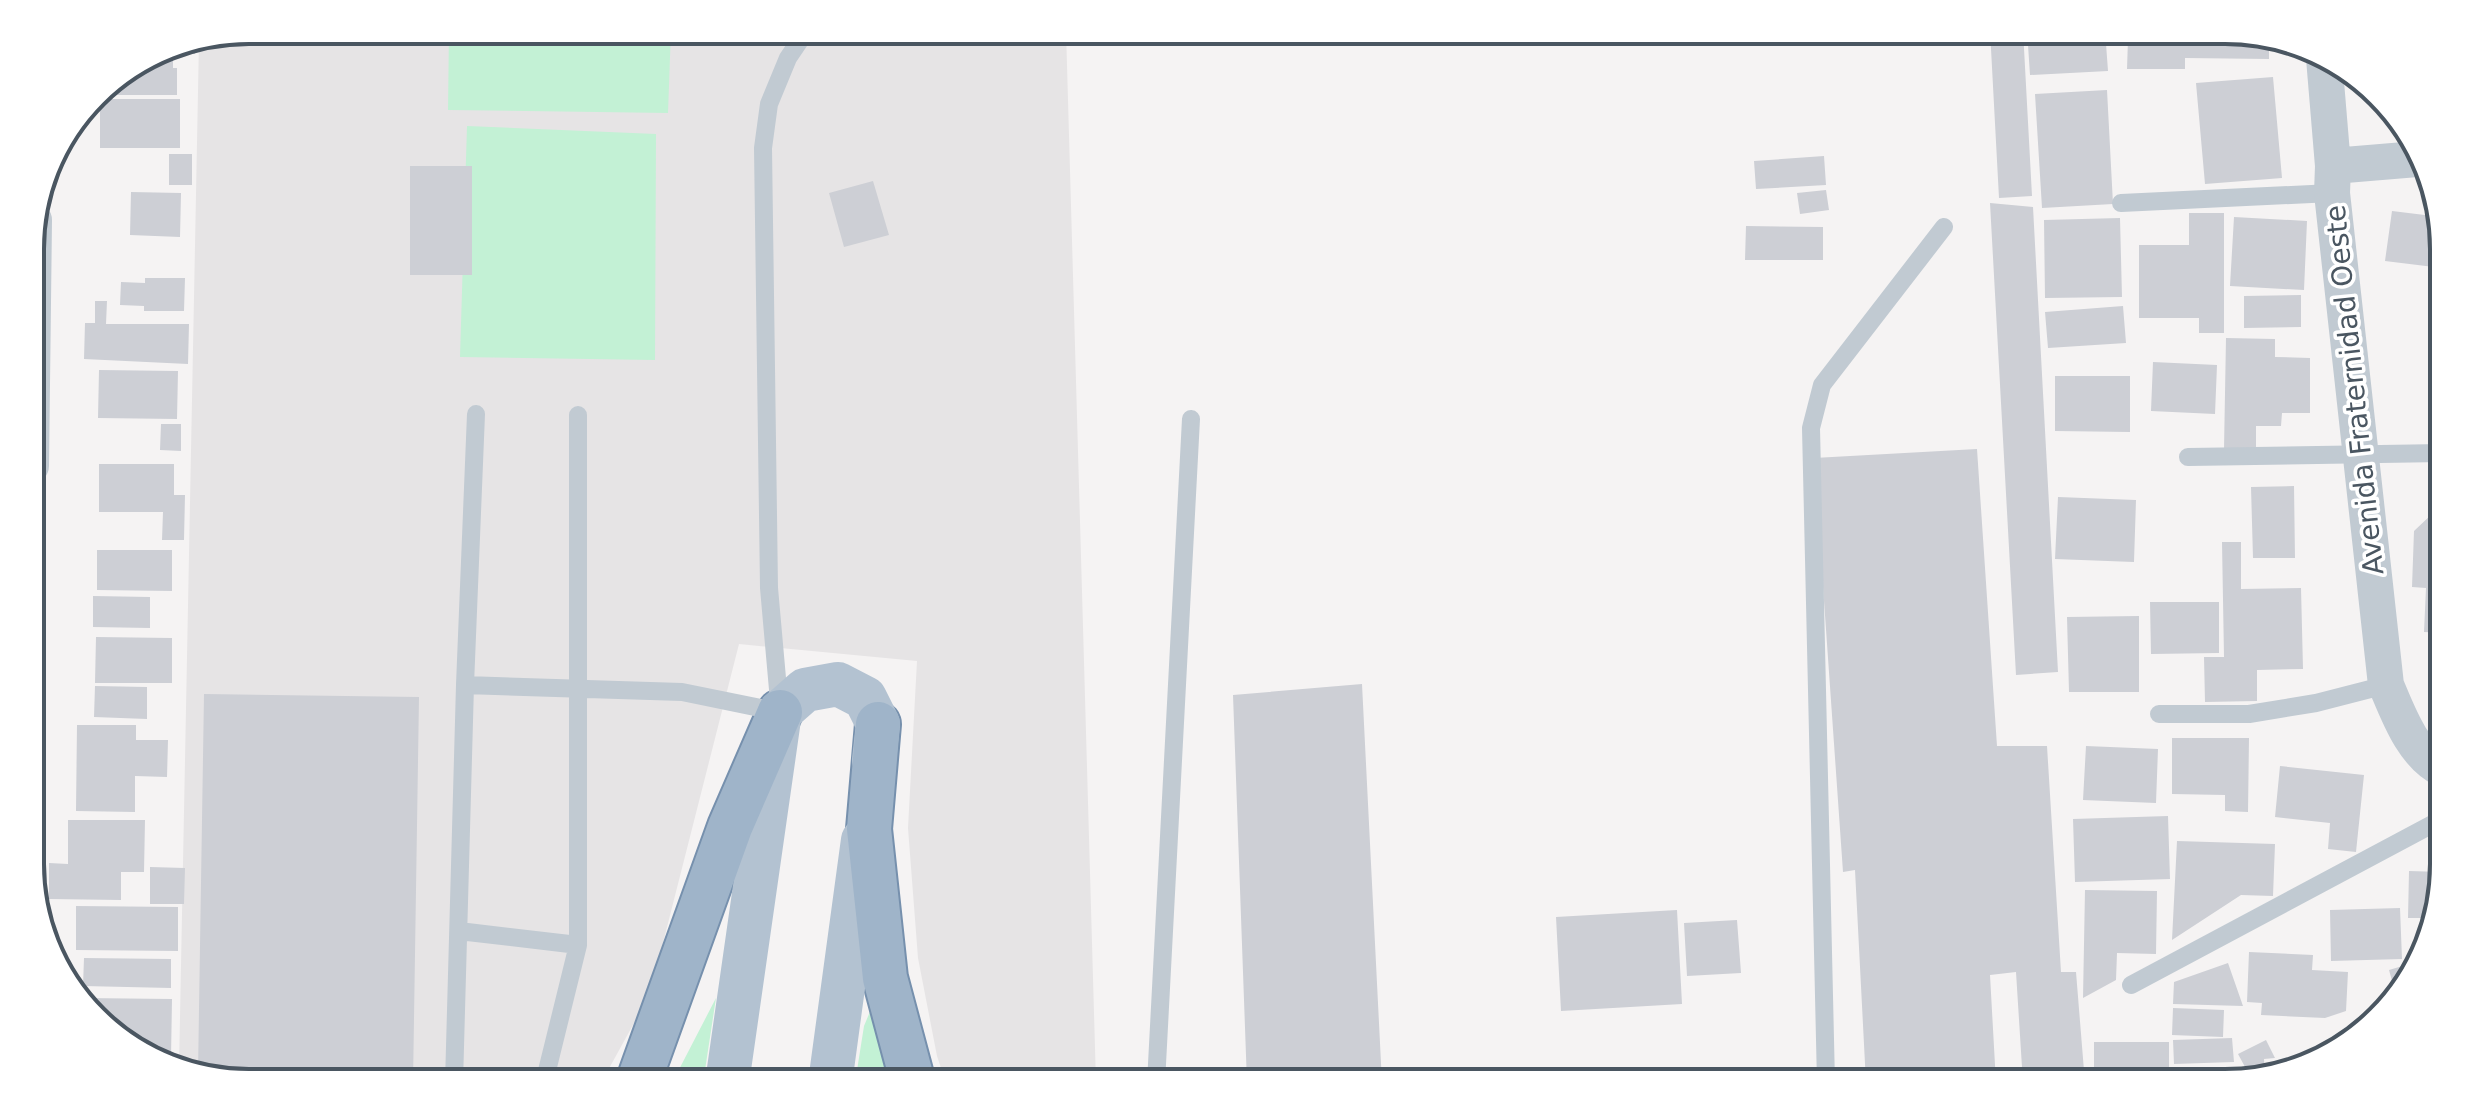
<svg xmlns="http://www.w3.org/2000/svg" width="2474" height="1113" viewBox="0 0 2474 1113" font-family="'DejaVu Sans',sans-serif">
<rect width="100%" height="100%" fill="#f5f3f3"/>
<path fill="#e6e4e5" d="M249,30H1066L1096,1083H946L937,1056L918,958L908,828L917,661L739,644L650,994L601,1083H249L179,1069L199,40Z"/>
<path fill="#c3f1d5" d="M449,30H671L668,113L448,110Z
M467,126L656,134L655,360L460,357Z
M716,998L703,1083H672Z
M874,1002L899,1083H855L864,1026Z"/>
<path fill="#cdcfd5" d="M1990,30H2023L2032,196L1999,198Z
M2027,30H2105L2108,71L2030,75Z
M2108,30H2225L2269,39V59L2185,58V69H2127L2128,39H2108Z
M195,41V54H173V68H177V95H96L104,85L166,47Z
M2273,77L2282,178L2205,184L2196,83Z
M2107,90L2113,204L2042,208L2035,94Z
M100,99H180V148H100Z
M169,154H192V185H169Z
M1824,156L1826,185L1756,189L1754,161Z
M410,166H472V275H410Z
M873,181L889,235L844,247L829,193Z
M1826,190L1829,210L1800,214L1797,193Z
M131,192L181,193L180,237L130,235Z
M1990,203L2033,207L2058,672L2016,675Z
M2392,211L2441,217L2434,267L2385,261Z
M2189,213H2224V333H2199V318H2139V245H2189Z
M2234,217L2307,221L2304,290L2230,286Z
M2120,218L2122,297L2045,298L2044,220Z
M1746,226L1823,227V260H1745Z
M145,278H185L184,311H144V306L120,305L121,282L145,283Z
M2301,295V327L2244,328V296Z
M95,301H107L106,324H189L188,364L84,359L85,323H95Z
M2123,306L2126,343L2048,348L2045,312Z
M2226,338L2275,339V357L2310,358V413H2282L2281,426H2256V449H2224Z
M2153,362L2217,365L2215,414L2151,411Z
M99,370L178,371L177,419L98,418Z
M2055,376H2130V432L2055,431Z
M161,424H181V451L160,450Z
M1977,449L1997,746H2047L2061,972H2076L2085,1083H2023L2016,972L1990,975L1996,1083H1866L1855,870L1843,872L1814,458Z
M99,464H174V495H185L184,540H162L163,512H99Z
M2294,486L2295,558H2253L2251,487Z
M2058,497L2136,500L2134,562L2055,559Z
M2432,514L2443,515V633L2424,632L2426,588L2412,587L2414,531Z
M2222,542H2241V589L2301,588L2303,669L2257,670V701L2205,702L2204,657H2224Z
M97,550H172V591L97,590Z
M93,596L150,597V628L93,627Z
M2150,602H2219V653L2151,654Z
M2139,616V692H2069L2067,617Z
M96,637L172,638V683H95Z
M2440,671H2443L2444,691H2439Z
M1362,684L1382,1083H1247L1233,695Z
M95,686L147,687V719L94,717Z
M204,694L419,697L413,1083H249L198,1073Z
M77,725H136V740H168L167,777L135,776V812L76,811Z
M2172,738H2249L2248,812L2225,811V795L2172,794Z
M2086,746L2158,749L2156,803L2083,800Z
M2280,766L2364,775L2356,852L2328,849L2330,823L2275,817Z
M2168,816L2170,879L2075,882L2073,819Z
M68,820H145L144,872H121V900L49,899V863L68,864Z
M2177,841L2275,844L2273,896L2241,895L2172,940Z
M150,867L185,868L184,904H150Z
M2409,871L2442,872L2433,918H2408Z
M2085,890L2157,891L2156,954L2117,953L2116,980L2083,998Z
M76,906L178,907V951L76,950Z
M2400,908L2402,959L2331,961L2330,910Z
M1677,910L1682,1004L1561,1011L1556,917Z
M1737,920L1741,973L1687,976L1684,923Z
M2249,952L2313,955L2312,970L2348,972L2346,1011L2325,1018L2261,1015L2262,1003L2247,1002Z
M84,958L171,959V988L83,986Z
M2416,962L2400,982L2394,988L2389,970Z
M2228,963L2243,1006L2173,1004L2174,982Z
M83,998L172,999L171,1058H154L83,1003Z
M2173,1008L2224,1010L2223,1037L2172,1035Z
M2232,1038L2234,1062L2174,1064L2173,1040Z
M2266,1040L2275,1058L2264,1059L2265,1074L2251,1078L2238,1054Z
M2094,1042H2169V1083H2094Z"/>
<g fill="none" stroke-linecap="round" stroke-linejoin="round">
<g stroke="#7690ad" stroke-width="48">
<path id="trunk" d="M878,724L869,829L885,978L913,1083
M638,1083L730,827L780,712"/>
</g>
<path stroke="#c1cad2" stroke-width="18" d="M2121,203L2332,193
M2188,457L2443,453
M465,685L682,692L780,712L769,588L763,148L769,104L788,58L807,30
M2159,714H2249L2316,703L2386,685
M459,931L578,945
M2131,985L2444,818
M454,1083L465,685L476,414
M544,1083L578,945V415
M1156,1083L1191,419
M1826,1083L1811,428L1822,385L1944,227"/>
<path stroke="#c1cad2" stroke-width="36" d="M2324,58L2333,166L2332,193L2386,685C2399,716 2413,755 2444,770
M2333,166L2417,159
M31,466L34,220"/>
<path stroke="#b3c2d1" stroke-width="44" d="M727,1083L780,712L805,690L838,684L865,698L878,724L874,760
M830,1083L863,840"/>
<use href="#trunk" stroke="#9fb4c9" stroke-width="44"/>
</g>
<g text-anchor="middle" stroke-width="7" stroke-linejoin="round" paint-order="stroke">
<g font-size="28" fill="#4a5661" stroke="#fff">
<text transform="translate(2354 390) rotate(-96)" y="10">Avenida Fraternidad Oeste</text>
</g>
</g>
<path d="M0 0H2474V1113H0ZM249 44H2225A205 205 0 0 1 2430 249V864A205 205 0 0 1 2225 1069H249A205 205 0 0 1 44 864V249A205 205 0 0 1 249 44Z" fill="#fff" fill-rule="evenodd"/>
<path fill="none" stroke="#4a5661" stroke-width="4" d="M249 44H2225A205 205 0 0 1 2430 249V864A205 205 0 0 1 2225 1069H249A205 205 0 0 1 44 864V249A205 205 0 0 1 249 44Z"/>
</svg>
